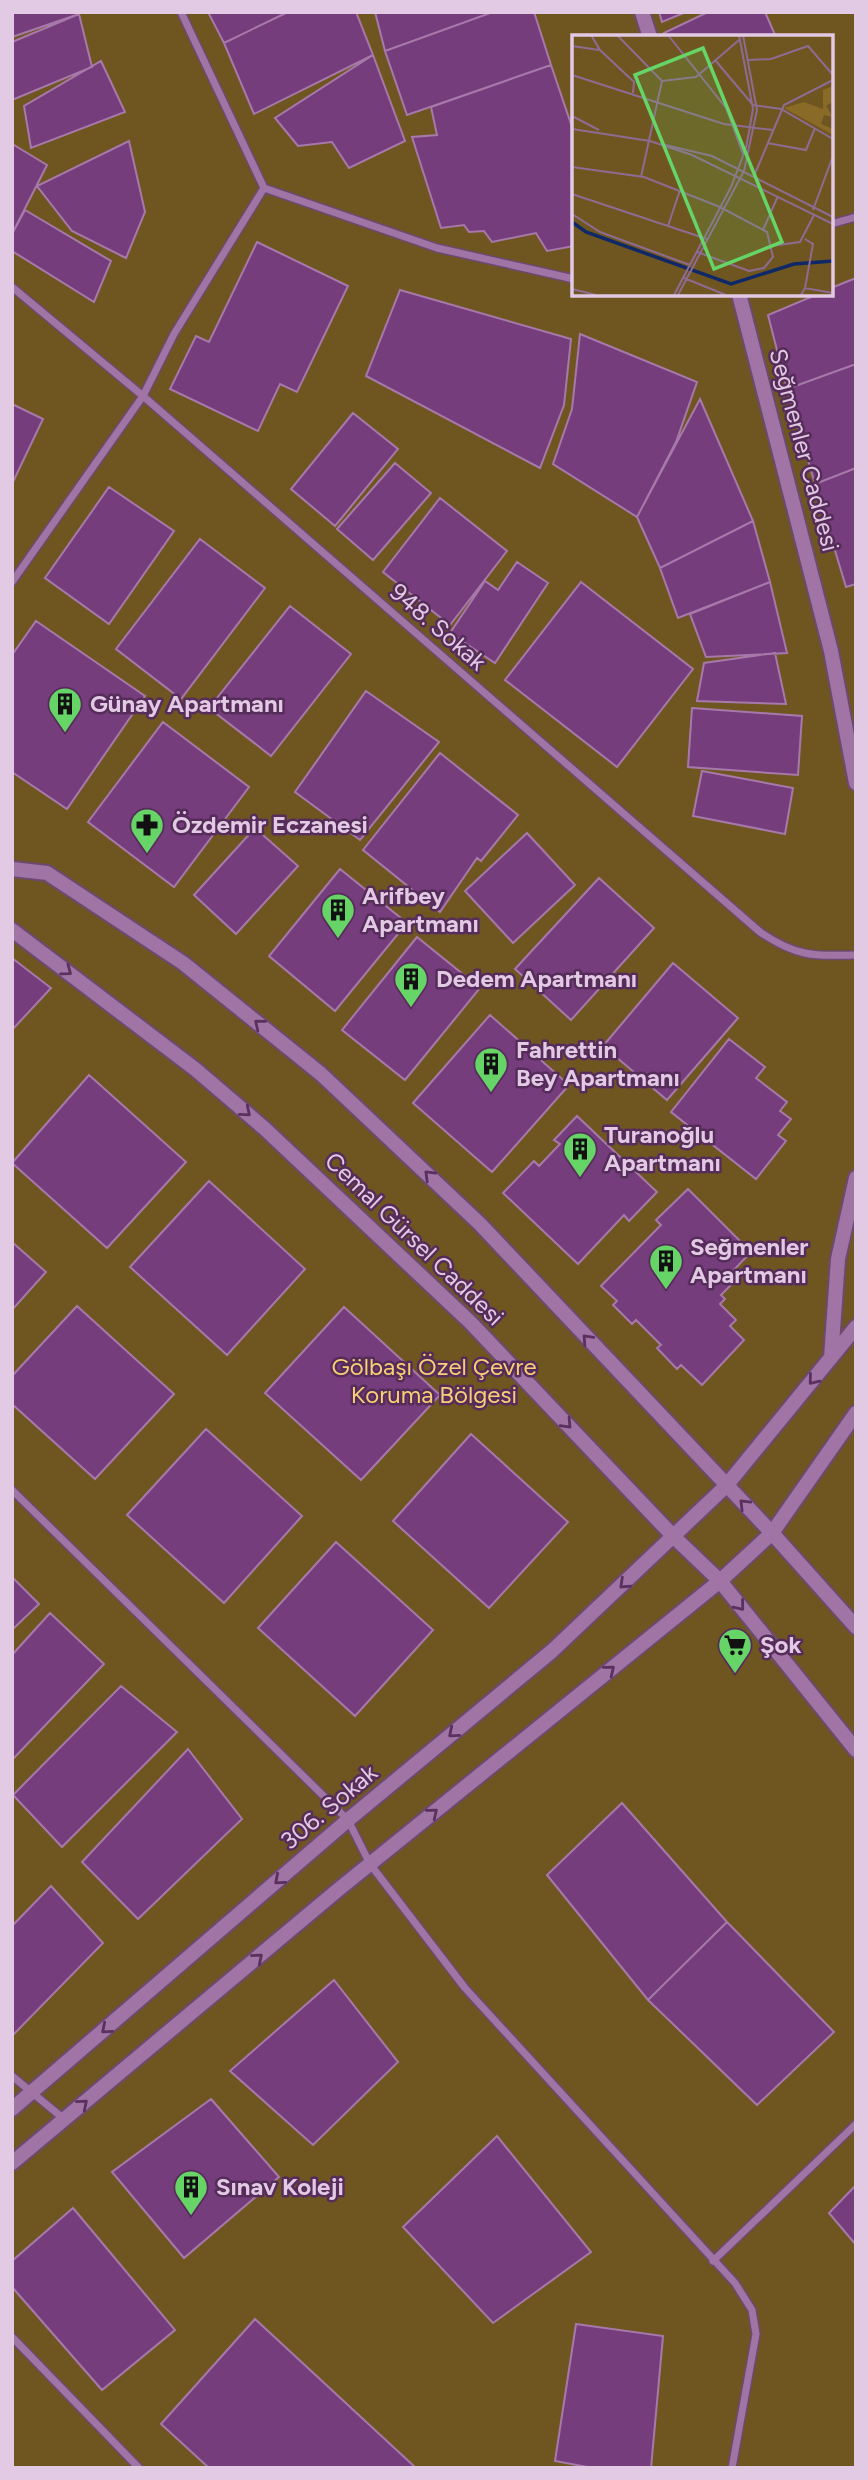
<svg xmlns="http://www.w3.org/2000/svg" width="868" height="2480" viewBox="0 0 868 2480" font-family="Figtree,sans-serif">
<rect width="100%" height="100%" fill="#562d5a"/>
<path fill="#6f5621" fill-rule="evenodd" d="M12,12H856V2468H12ZM574,37H831V294H574Z"/>
<path fill="#753d7b" stroke="#a779ab" stroke-width="2" d="M12,12H79V14L12,37Z
M208,12H288L224,43Z
M288,12H356L373,55L254,114L224,43Z
M375,12H493L385,51Z
M493,12H534L551,65L407,115L385,51Z
M659,12H686L662,22Z
M708,12H765L776,37H666L664,33Z
M79,14L92,67L12,100V42Z
M373,55L405,141L349,168L332,142L298,146L275,118Z
M101,61L125,112L31,148L24,106Z
M551,65L574,133V246L547,251L536,233L492,242L484,231L469,232L464,225L441,228L412,137L437,135L431,107Z
M129,141L145,212L126,258L72,231L37,186Z
M14,145L47,165L12,234V147Z
M25,210L111,261L94,302L12,251V234Z
M257,242L348,286L297,392L280,384L258,431L170,389L196,336L209,342Z
M856,278V364L787,389L768,315L818,294H831V288Z
M400,290L571,339L564,405L540,468L366,376Z
M580,334L697,382L676,442L637,517L553,464L572,409Z
M856,364V468L815,484L787,389Z
M700,399L753,521L660,568L637,517Z
M12,404L43,419L12,484Z
M353,413L398,449L335,526L291,489Z
M395,463L431,493L373,560L337,529Z
M856,468V584L846,587L815,484Z
M109,487L174,531L109,624L45,578Z
M440,498L507,551L450,625L383,572Z
M753,521L770,582L678,618L660,568Z
M200,539L265,588L181,699L116,649Z
M517,562L548,583L495,663L450,633L485,581L498,590Z
M581,582L693,669L617,767L505,680Z
M770,582L787,653L706,657L690,614Z
M290,606L351,654L271,756L209,708Z
M36,621L145,696L67,809L12,772V655Z
M775,653L786,704L697,701L704,663Z
M366,691L439,742L360,840L295,792Z
M692,708L802,716L798,775L688,767Z
M163,722L249,787L174,887L88,822Z
M440,753L518,815L481,861L477,858L440,912L363,850Z
M702,771L793,788L785,834L693,816Z
M255,828L298,866L236,934L194,895Z
M527,833L575,885L513,943L465,891Z
M340,869L407,923L335,1011L269,956Z
M599,878L654,928L571,1020L515,969Z
M417,937L480,988L405,1080L342,1030Z
M12,958L51,988L12,1030Z
M673,963L738,1018L667,1100L603,1046Z
M490,1015L569,1085L492,1172L413,1103Z
M729,1039L765,1067L756,1078L787,1102L780,1111L791,1119L778,1135L786,1141L756,1179L671,1112Z
M89,1075L186,1162L107,1248L12,1163Z
M577,1116L657,1192L629,1221L624,1215L578,1264L503,1193L534,1161L539,1166L560,1144L554,1140Z
M209,1181L305,1269L227,1355L130,1267Z
M688,1189L751,1252L731,1273L737,1279L721,1295L725,1299L720,1304L736,1320L730,1326L744,1340L702,1385L681,1365L677,1369L657,1348L661,1345L636,1320L632,1324L613,1305L617,1301L601,1286L661,1225L656,1220Z
M12,1242L46,1272L12,1310Z
M77,1306L174,1394L95,1479L12,1404V1376Z
M344,1307L440,1395L361,1480L265,1393Z
M206,1429L302,1516L224,1603L127,1515Z
M471,1434L568,1522L489,1608L393,1521Z
M336,1542L433,1630L355,1716L258,1628Z
M12,1577L39,1604L12,1630Z
M50,1613L104,1664L12,1760V1655Z
M121,1686L177,1732L62,1847L13,1795Z
M188,1749L242,1819L138,1919L82,1862Z
M622,1803L727,1922L648,2000L547,1875Z
M51,1886L103,1943L12,2036V1926Z
M727,1922L834,2032L757,2105L648,2000Z
M334,1980L398,2062L313,2145L230,2071Z
M211,2099L279,2177L184,2258L112,2172Z
M497,2136L591,2252L493,2323L403,2227Z
M856,2185V2245L829,2213Z
M73,2208L175,2330L102,2390L12,2287V2261Z
M255,2319L416,2468H209L161,2424Z
M576,2324L663,2336L651,2468H593L555,2461Z"/>
<g fill="none" stroke-linecap="round" stroke-linejoin="round">
<g stroke="#6c4a70" stroke-width="10">
<path id="street" d="M181,12L264,188L437,248L574,279
M831,224L856,217
M12,287L143,396L760,932C797,957 813,956 856,955
M12,582L143,396L174,334L264,188
M12,1490L348,1820L370,1864L465,1988L735,2283L752,2310L756,2334L732,2468
M12,2076L64,2119
M713,2261L856,2124
M12,2337L139,2468"/>
</g>
<g stroke="#6c4a70" stroke-width="18">
<path id="secondary" d="M642,12L650,37
M739,294L831,651L856,783
M12,869L47,873L183,963L321,1074L480,1224L772,1533L856,1627
M12,930L195,1069L264,1128L470,1322L674,1537L720,1581L856,1750
M831,1358L838,1259L856,1178
M12,2109L348,1820L552,1651L726,1486L856,1327
M12,2163L339,1889L720,1581L772,1533L856,1413"/>
</g>
<use href="#street" stroke="#a174a6" stroke-width="7"/>
<use href="#secondary" stroke="#a174a6" stroke-width="14"/>
</g>
<defs><path id="oneway-chevron" d="M-2-3.5L2.5 0L-2 3.5" fill="none" stroke-width="1.6" stroke-linecap="round" stroke-linejoin="round" transform="scale(1.75)"/></defs>
<g stroke="#5a315e">
<use href="#oneway-chevron" transform="translate(67 971) rotate(37)"/>
<use href="#oneway-chevron" transform="translate(259 1024) rotate(-141)"/>
<use href="#oneway-chevron" transform="translate(246 1112) rotate(40)"/>
<use href="#oneway-chevron" transform="translate(429 1175) rotate(-136)"/>
<use href="#oneway-chevron" transform="translate(587 1339) rotate(-133)"/>
<use href="#oneway-chevron" transform="translate(813 1380) rotate(129)"/>
<use href="#oneway-chevron" transform="translate(567 1424) rotate(47)"/>
<use href="#oneway-chevron" transform="translate(744 1504) rotate(-135)"/>
<use href="#oneway-chevron" transform="translate(624 1584) rotate(137)"/>
<use href="#oneway-chevron" transform="translate(740 1606) rotate(51)"/>
<use href="#oneway-chevron" transform="translate(610 1670) rotate(-39)"/>
<use href="#oneway-chevron" transform="translate(453 1733) rotate(140)"/>
<use href="#oneway-chevron" transform="translate(433 1813) rotate(-39)"/>
<use href="#oneway-chevron" transform="translate(279 1880) rotate(139)"/>
<use href="#oneway-chevron" transform="translate(258 1958) rotate(-40)"/>
<use href="#oneway-chevron" transform="translate(106 2029) rotate(139)"/>
<use href="#oneway-chevron" transform="translate(83 2104) rotate(-40)"/>
</g>
<defs>
<g id="building-pin" transform="scale(1.75)"><path d="M0 17L-7.5 6A9.5 9.5 0 1 1 7.5 6Z" fill="#66d466" stroke="#562d5a"/><path d="M-4-6H4V6H1V3H-1V6H-4ZM-2.5-4.3h1.7v1.8h-1.7ZM.8-4.3h1.7v1.8H.8ZM-2.5-1h1.7V.8h-1.7ZM.8-1h1.7V.8H.8Z" fill="#111"/></g>
<g id="pharmacy-pin" transform="scale(1.75)"><path d="M0 17L-7.5 6A9.5 9.5 0 1 1 7.5 6Z" fill="#66d466" stroke="#562d5a"/><path d="M-2-6h4v4h4v4h-4v4h-4v-4h-4v-4h4Z" fill="#111"/></g>
<g id="supermarket-pin" transform="scale(1.75)"><path d="M0 17L-7.5 6A9.5 9.5 0 1 1 7.5 6Z" fill="#66d466" stroke="#562d5a"/><path d="M-6-5.5h2.5l.6 2H6L4.5 2H-2.5L-4.4-4H-6ZM-1.5 3.2a1.3 1.3 0 1 0 .1 0ZM3 3.2a1.3 1.3 0 1 0 .1 0Z" fill="#111"/></g>
</defs>
<g fill-rule="evenodd">
<use href="#building-pin" x="65" y="704"/>
<use href="#pharmacy-pin" x="147" y="825"/>
<use href="#building-pin" x="338" y="910"/>
<use href="#building-pin" x="411" y="979"/>
<use href="#building-pin" x="491" y="1064"/>
<use href="#building-pin" x="580" y="1149"/>
<use href="#building-pin" x="666" y="1261"/>
<use href="#supermarket-pin" x="735" y="1645"/>
<use href="#building-pin" x="191" y="2187"/>
</g>
<g text-anchor="middle" stroke-width="5" stroke-linejoin="round" paint-order="stroke">
<g font-size="24" fill="#e2c9e4" stroke="#562d5a">
<text transform="translate(804 450) rotate(75)" y="8">Seğmenler Caddesi</text>
<text transform="translate(438 627) rotate(41)" y="8">948. Sokak</text>
<text transform="translate(414 1239) rotate(44)" y="8">Cemal Gürsel Caddesi</text>
<text transform="translate(329 1807) rotate(-40)" y="8">306. Sokak</text>
</g>
<g font-size="24" font-weight="bold" fill="#e2c9e4" stroke="#562d5a" text-anchor="start">
<text x="90" y="712">Günay Apartmanı</text>
<text x="172" y="833">Özdemir Eczanesi</text>
<text x="362" y="904">Arifbey<tspan x="362" dy="28">Apartmanı</tspan></text>
<text x="436" y="987">Dedem Apartmanı</text>
<text x="516" y="1058">Fahrettin<tspan x="516" dy="28">Bey Apartmanı</tspan></text>
<text x="604" y="1143">Turanoğlu<tspan x="604" dy="28">Apartmanı</tspan></text>
<text x="690" y="1255">Seğmenler<tspan x="690" dy="28">Apartmanı</tspan></text>
<text x="760" y="1653">Şok</text>
<text x="216" y="2195">Sınav Koleji</text>
</g>
<g font-size="24" fill="#f9ce76" stroke="#562d5a">
<text x="434" y="1375">Gölbaşı Özel Çevre<tspan x="434" dy="28">Koruma Bölgesi</tspan></text>
</g>
</g>
<g transform="translate(572 35)">
<rect width="261" height="261" fill="#562d5a"/>
<path d="M0,0H261V260H0Z" fill="#6f5621"/>
<path d="M261,51V67L254,71L261,82L252,80L249,89L261,94V100L212,73L232,67L251,74V55Z" fill="#896a26"/>
<path fill="none" stroke="#0e2868" stroke-width="3.5" d="M0,187L14,197L159,249L222,229L261,226"/>
<path fill="none" stroke="#8e6b91" stroke-width="2" d="M19,0L28,15L62,47L61,58M45,0L90,46L124,42L167,5M96,0L154,73L171,119M0,11L27,15M143,25L181,70L209,74L261,104M176,25L199,24L236,11L261,40M0,40L152,89L201,95M0,81L27,95M0,94L78,106L120,120L261,189M195,108L234,115L243,93M89,109L140,121L261,182M0,132L72,142L148,172L195,197L201,222L192,233L177,236L125,217M182,141L212,70L261,45M69,142L90,46M0,159L135,204M241,175L261,121M0,179L28,197L118,230M96,191L108,155M191,195L206,161M233,204L241,209L233,253M199,211L228,207L242,180M112,243L154,260M0,254L24,260M102,260L159,152L174,113L181,74L167,0M106,260L172,136L185,75L171,0M229,260L233,253L261,258"/>
<path fill="#66d466" fill-opacity="0.15" stroke="#66d466" stroke-width="3.5" d="M131,13L210,207L142,234L63,40Z"/>
<rect width="261" height="261" fill="none" stroke="#e2c9e4" stroke-width="3.5"/>
</g>
<rect width="868" height="2480" fill="none" stroke="#e2c9e4" stroke-width="28"/>
</svg>
